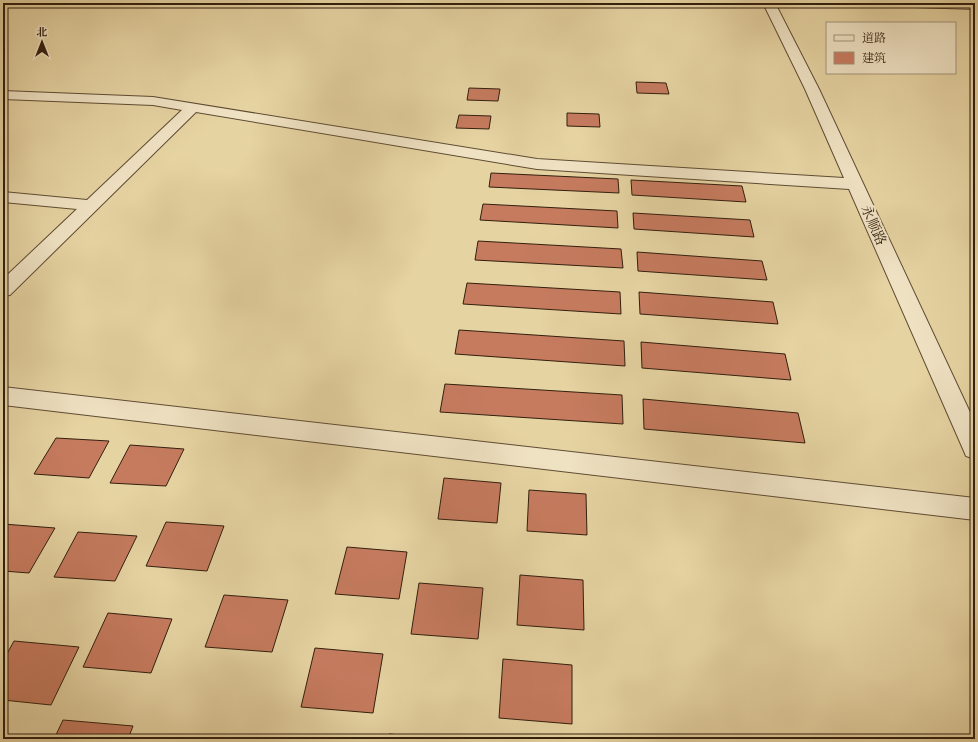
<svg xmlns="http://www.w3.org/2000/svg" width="978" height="742" viewBox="0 0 978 742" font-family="'IM FELL English','Noto Serif SC',serif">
<rect width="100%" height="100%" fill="#e6d3a2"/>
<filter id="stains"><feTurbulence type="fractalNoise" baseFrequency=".005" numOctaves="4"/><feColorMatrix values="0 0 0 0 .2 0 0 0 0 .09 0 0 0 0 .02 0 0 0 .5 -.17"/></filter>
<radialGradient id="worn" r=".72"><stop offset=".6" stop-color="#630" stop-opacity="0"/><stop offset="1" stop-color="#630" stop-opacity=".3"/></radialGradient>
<path fill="#c67b5f" stroke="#321f0d" d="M636,82L666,83L669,94L637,93Z
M469,88L500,89L498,101L467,100Z
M567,113L599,114L600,127L567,126Z
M459,115L491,116L489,129L456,128Z
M491,173L618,179L619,193L489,187Z
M631,180L742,186L746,202L632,195Z
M483,204L617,211L618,228L480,220Z
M633,213L750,220L754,237L634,229Z
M478,241L621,249L623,268L475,260Z
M637,252L762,261L767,280L638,271Z
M467,283L620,292L621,314L463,304Z
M639,292L773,302L778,324L640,314Z
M459,330L624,341L625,366L455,354Z
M641,342L785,354L791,380L642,368Z
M445,384L622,395L623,424L440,412Z
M643,399L798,413L805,443L644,429Z
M56,438L109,441L89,478L34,474Z
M130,445L184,449L166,486L110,483Z
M444,478L501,483L497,523L438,519Z
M529,490L586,494L587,535L527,531Z
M166,522L224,526L207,571L146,566Z
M3,524L55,528L29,573L3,571Z
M78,532L137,536L115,581L54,577Z
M347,547L407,552L399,599L335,594Z
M520,575L583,580L584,630L517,625Z
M419,583L483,588L478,639L411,634Z
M224,595L288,600L272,652L205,647Z
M108,613L172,619L151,673L83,667Z
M14,641L79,647L51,705L3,700V661Z
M315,648L383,654L373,713L301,707Z
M503,659L572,665V724L499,718Z
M63,720L133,726L128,739H54Z
M389,734L454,739H388Z"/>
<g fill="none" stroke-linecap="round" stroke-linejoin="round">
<g stroke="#5f4c32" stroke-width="2">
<path id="minor" d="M763,3H775L819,89L975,423V459L966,456L963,449L849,189L537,169L196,112L10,295L3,296V279L77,209L3,202V192L87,200L182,110L153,105L3,99V91L153,97L537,159L844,178L805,89Z
M879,3H975V9L885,6Z
M3,387L975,498V520L3,405Z"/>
</g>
<use href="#minor" fill="#efe2c3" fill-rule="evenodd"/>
</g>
<g text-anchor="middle" stroke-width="4" stroke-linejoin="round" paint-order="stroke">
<g font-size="14" fill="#321f0d" stroke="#efe2c3">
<text transform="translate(874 225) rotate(66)" y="5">永顺路</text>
</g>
</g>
<rect width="978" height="742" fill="none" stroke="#e6d3a2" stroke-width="16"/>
<rect x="4" y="4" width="970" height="734" fill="none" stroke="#321f0d" stroke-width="2"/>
<rect x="8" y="8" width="962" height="726" fill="none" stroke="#321f0d"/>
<rect x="826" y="22" width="130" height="52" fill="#efe2c3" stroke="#a3947a"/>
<rect x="834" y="35" width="20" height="6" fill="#efe2c3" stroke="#a3947a"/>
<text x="862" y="42" font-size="12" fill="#321f0d">道路</text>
<rect x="834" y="52" width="20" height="12" fill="#c67b5f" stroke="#a3947a"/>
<text x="862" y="62" font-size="12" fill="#321f0d">建筑</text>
<g transform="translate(42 42)" stroke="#efe2c3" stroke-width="3" paint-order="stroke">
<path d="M0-3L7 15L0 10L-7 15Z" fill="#321f0d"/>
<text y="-6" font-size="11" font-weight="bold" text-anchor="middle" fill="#321f0d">北</text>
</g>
<rect width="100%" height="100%" filter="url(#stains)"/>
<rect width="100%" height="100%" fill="url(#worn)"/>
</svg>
